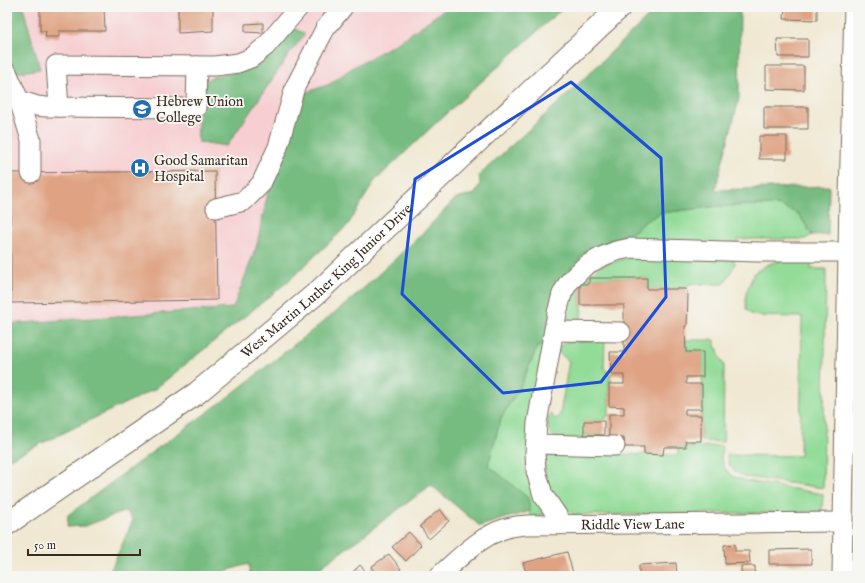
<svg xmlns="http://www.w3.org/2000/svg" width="865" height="583" viewBox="0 0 865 583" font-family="'IM FELL English',serif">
<rect width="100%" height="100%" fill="#f6f6f2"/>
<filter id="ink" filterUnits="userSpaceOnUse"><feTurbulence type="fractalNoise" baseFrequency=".025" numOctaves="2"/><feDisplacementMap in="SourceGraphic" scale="8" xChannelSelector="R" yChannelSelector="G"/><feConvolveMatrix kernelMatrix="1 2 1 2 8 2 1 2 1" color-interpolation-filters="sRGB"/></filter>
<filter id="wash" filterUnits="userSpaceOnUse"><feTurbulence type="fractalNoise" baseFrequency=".012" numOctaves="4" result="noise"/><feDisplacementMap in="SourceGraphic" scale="16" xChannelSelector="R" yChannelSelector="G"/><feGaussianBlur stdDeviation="0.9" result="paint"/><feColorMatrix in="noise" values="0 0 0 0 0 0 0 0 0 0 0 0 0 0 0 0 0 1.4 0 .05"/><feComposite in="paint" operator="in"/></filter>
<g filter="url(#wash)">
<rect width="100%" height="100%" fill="#f0e8d2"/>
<path fill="#f7cfd2" d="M7,7H448L399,42L353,67L330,84L302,94L272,172L257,245L233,308L7,324Z"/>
<path fill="#93dc98" stroke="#67835b" d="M778,205L799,214L812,235L805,239H738L737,244L617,243L570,269L587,249L633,232L646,221L660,213L719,206Z
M625,258L734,259L735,264L724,284H689L686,289H647V278H590L589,284H580V305H582L581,319L577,324L571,322L566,313L568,300L578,286L590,274L603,265Z
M811,260V269H826L823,488L746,477C735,473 728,468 727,455L800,456L802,317L759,316L751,314L746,309V293L754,273L767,265L777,261Z
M605,340L604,368L611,375L609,384V414L604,421H584L585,435H604L602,439L556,438C555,437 551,435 551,434C547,429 546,420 550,414L556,419L560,415L569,361L558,352L560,346L565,342Z
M685,340H715V347L718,349C718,356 722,360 724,366L723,442L701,441L703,352H686Z
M546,342L536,403L545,507L543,516H530V511L527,498L488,465L501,418L520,386L537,348Z
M722,446L721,458L725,469L732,476L747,481L823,494L822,512L573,515C562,504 543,483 544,467C544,463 548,457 550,453L678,455V447Z"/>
<path fill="#76bc80" stroke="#58734f" d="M7,7H23L40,69L21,72H11L7,62Z
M448,7H564L438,121L374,182L348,225L286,283L155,389L7,460V364L8,352L7,351V324L233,308L257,245L272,172L302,94L330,84L353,67L399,42Z
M658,7H740L739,99L715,190L829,186L828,235H812L799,214L778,205L719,206L660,213L646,221L633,232L587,249L560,282L546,342L537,348L520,387L501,418L488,465L528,498L530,511L480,526L431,485L309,576H250L249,564L208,576H108L133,520L126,511L85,526L67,527L68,515L151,453L223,401L352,299L423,233L456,198L475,194L480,184L479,175L567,95Z
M293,28L305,34L290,53L227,146L198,142C196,121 201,101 206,81L215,76L234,72L249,68L269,56Z"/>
<g id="blocks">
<path fill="#dfa383" d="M40,7H104L105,31H59V37H45L46,31H40Z
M178,7H213V31L178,33Z
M785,7H817V20L784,19Z
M263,23V33L245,32V24Z
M777,39H808V57H778Z
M766,66H804V90L766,89Z
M764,107H808V129H764Z
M759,136H787V159H759Z
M215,171L217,300L11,303L10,173Z
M589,278H647V289H686L688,295L687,326H685L686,352H703V377H686V384H702V409H685V415H701V441H685L686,447H664L663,455L644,454V447H625L624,438H609V414H624V407L609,406V384H624V375H611L610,352H624V305H580V284H589Z
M584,421H604V435H584Z
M440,509L449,521L429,539L420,526Z
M409,532L421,545L406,561L392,547Z
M735,544V551H749L750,563L725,564L724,545Z
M811,549L812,564H769V550Z
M567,552L573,573L564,576H527L523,563Z
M389,554L401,569L392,576H377L371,567Z
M676,563L677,576H639V565Z
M360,565L370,576H349Z
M741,566H755V576H741Z"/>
</g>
</g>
<g filter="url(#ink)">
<use href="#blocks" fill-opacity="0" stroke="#7a6c5d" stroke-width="1"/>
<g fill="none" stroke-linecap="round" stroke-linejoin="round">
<g stroke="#7a6c5d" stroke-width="21">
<g id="minor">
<path d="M7,72L19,100L37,106L46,107L196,108L197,66"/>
<path d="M19,100L31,140V173"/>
<path d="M59,107L56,65L215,66L238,63L251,58L266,46L299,7"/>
<path d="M216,208L244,201L261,184L278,147L295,87L325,29L343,7"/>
<path d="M554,331L621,332"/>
<path d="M536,444L615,446"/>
<path d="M563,524L543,495L536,471L535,453L537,423L557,313L562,294L568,283L585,266L601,257L616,251L630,248L758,252H848"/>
<path id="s1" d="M439,576C458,559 481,535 507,528C513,526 519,526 525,525L843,522"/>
<path d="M842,576L849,198L854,7"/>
</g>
</g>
<g stroke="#7a6c5d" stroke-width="24">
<g id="major">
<path id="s2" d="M7,524L197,393L318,292L620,7"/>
</g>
</g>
<use href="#minor" stroke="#fff" stroke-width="19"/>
<use href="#major" stroke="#fff" stroke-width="22"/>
</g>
</g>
<path fill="none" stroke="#1d4ed8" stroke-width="3" stroke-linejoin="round" d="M571,82L661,158L666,297L601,382L503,393L402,294L415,179Z"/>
<defs>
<g id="university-disc" transform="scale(1)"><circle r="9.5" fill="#1f6fb2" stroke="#f6f6f2"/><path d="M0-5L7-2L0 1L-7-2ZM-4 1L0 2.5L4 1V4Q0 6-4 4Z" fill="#fff"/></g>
<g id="hospital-disc" transform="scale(1)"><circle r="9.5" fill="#1f6fb2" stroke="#f6f6f2"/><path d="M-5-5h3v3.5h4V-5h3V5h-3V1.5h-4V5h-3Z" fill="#fff"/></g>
</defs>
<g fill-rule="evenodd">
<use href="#university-disc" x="142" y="109"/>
<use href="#hospital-disc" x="140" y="168"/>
</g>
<g text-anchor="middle" stroke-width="3.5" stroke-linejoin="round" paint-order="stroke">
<g font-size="14" fill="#3b2a1e" stroke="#f6f6f2" text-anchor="start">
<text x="156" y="106">Hebrew Union<tspan x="156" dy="16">College</tspan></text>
<text x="154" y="165">Good Samaritan<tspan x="154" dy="16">Hospital</tspan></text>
</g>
<g font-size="14" fill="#3b2a1e" stroke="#f6f6f2">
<text dy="5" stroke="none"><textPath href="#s2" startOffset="402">West Martin Luther King Junior Drive</textPath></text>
<text dy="5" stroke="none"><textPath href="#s1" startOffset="210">Riddle View Lane</textPath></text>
</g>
</g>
<rect width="865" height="583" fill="none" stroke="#f6f6f2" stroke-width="24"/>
<path d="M28 549v6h112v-6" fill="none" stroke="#3b2a1e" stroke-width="2"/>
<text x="34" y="549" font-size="12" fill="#3b2a1e" stroke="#f6f6f2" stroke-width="3" paint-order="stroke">50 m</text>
</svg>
